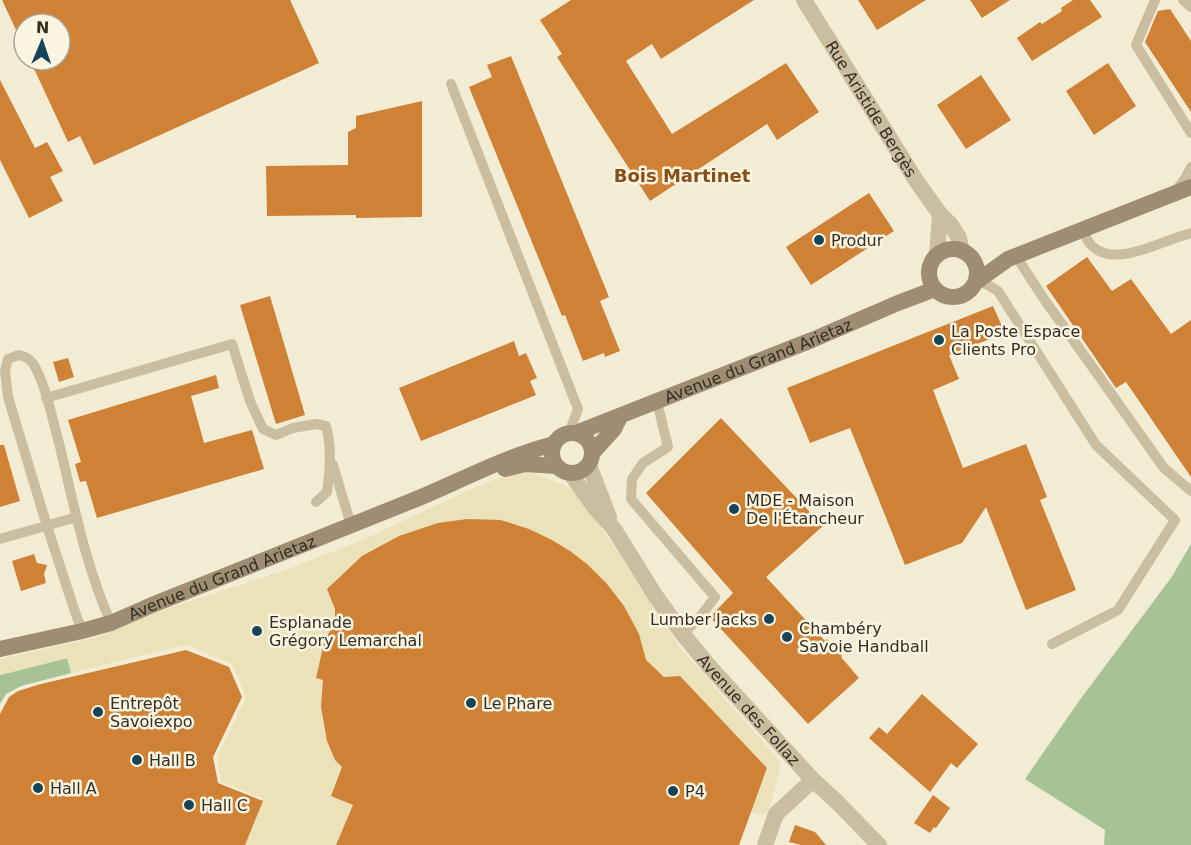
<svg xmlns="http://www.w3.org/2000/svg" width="1191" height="845" viewBox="0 0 1191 845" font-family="'DejaVu Sans',sans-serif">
<rect width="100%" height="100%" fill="#f2ecd5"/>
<path fill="#a7c294" d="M1191,544V845H1104L1105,830L1025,779L1079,701L1171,578Z
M68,658L71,673L21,686L6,694L0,704V675Z"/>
<path fill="#ece2ba" d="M525,472L534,473L547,478L574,490L580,496L619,554L681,649L778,759L780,763V769L768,813L761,815L751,812L768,768L726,727L357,802L341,845H242L262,798L221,782L217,757L246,697L232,664L186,645L71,673L67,658L0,675V659L97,637L116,630L128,622L282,571L360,541L467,491L496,479Z"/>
<path fill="#cf8136" d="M2,0H290L319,63L94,165L80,136L68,142L30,60H60V24H24V47Z
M571,0H754L661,59L652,44L626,61L672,134L786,63L819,112L777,140L767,124L650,201L557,57L562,54L540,20Z
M858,0H926L877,30Z
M970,0H1010L982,18Z
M1073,0H1090L1102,17L1032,61L1017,38L1040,22L1042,24L1062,11L1061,8Z
M1170,9L1191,41V112L1145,42L1158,11Z
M511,56L609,297L600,301L620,351L605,357L604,353L583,361L565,315L562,316L469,87L492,77L487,65Z
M1108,63L1136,106L1094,135L1066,91Z
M981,75L1011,120L966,149L937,105Z
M0,80L35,148L47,142L63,171L50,177L63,201L29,218L0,160Z
M422,101V217L356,218V215L267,216L266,166L348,165V132L356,128V116Z
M869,193L894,231L811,285L786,247Z
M1087,257L1112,291L1131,279L1171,334L1191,320V477L1126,382L1116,388L1046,286Z
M270,296L305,415L276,424L240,305Z
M993,306L1005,333L949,355L959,379L933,390L963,468L1026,444L1047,497L1040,500L1076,590L1026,610L986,507L962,543L905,565L850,428L810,443L787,388Z
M514,341L519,356L526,353L537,378L530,381L536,395L421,441L399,388Z
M68,358L74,377L59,382L53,362Z
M216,375L219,388L191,396L204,443L252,430L264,469L97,518L86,481L80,482L75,464L81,462L68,420Z
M721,418L823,526L766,577L825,641L827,639L842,656L841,657L859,678L808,724L710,617L733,593L646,493Z
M0,445H4L20,501L0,507Z
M467,519L501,520L529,529L552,540L570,551L587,564L607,584L624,606L639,634L646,660L664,677L680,676L767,768L739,845H336L353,805L331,796L342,767L335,760L327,741L321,707L323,680L316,678L324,643L335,620V609L327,589L362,556L399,536L438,523Z
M34,554L37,563L47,565L44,574L46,583L21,591L12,561Z
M186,650L229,667L242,697L213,757L218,783L263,801L245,845H0V714L9,697L18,691L41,684Z
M922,694L978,744L957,768L951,763L930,792L869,738L879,727L887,734Z
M933,795L950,808L936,828L934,827L930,833L914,823Z
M795,825L815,832L826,845H801L789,842Z"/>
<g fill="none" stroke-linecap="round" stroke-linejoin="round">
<path stroke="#cbbea0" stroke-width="10" d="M1155,0L1136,45L1191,133
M1183,0L1191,7
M451,84L578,409L569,433
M1175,192L1186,177L1191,167
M1082,230C1085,235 1088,242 1092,246C1116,269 1165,239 1191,233
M1016,256L1044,299L1164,468L1191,491
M976,282L986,284L998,291L1096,445L1175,520L1118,610L1052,644
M46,398L232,344L250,401L263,429L276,435L293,428L316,424L326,426C332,448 330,470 327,492L316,502
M657,402L668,447L643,463L632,479L631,499L715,597L697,621L682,633
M333,465L351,525
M0,539L77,517
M82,631L74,609L47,526L8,397L5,371L8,359L19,355C23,356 28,358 31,361C44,376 54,426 60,447C74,506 86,567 111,623"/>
<path stroke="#cbbea0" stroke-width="16" d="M765,845L776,814L813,780"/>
<g stroke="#cbbea0" stroke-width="16">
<path id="s1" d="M804,0L917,182L940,214L951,225L959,238L962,251"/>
<path d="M937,255L940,214"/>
<path d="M589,465L609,517"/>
<path id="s2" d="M571,474L595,508L614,529L655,595L682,633L709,666L813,780L837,802L879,845"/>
</g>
<g stroke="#9e8d72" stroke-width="16">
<circle cx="953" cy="273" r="24"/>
<path d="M976,282L1008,259L1191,187"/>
<circle cx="572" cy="453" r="20"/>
<path id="s3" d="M576,433L812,340L898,303L935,289"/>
<path d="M593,452L614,429L620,417"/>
<path d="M505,469L525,464L556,466"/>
<path id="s4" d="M0,649L82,631L111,623L152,605C241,570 330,534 419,498C464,479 507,456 554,444"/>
</g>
</g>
<g fill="#174458" stroke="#faf5e1" stroke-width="2">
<circle cx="819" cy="240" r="6"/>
<circle cx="939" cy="340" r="6"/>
<circle cx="734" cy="509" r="6"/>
<circle cx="769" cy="619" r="6"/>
<circle cx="257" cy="631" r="6"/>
<circle cx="787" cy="637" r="6"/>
<circle cx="471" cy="703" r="6"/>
<circle cx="98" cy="712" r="6"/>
<circle cx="137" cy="760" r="6"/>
<circle cx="38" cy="788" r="6"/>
<circle cx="673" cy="791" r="6"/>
<circle cx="189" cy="805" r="6"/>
</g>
<g text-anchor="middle" stroke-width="5" stroke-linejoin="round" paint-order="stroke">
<g font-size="16" fill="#342d24" stroke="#faf5e1">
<text dy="6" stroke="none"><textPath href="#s1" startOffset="128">Rue Aristide Bergès</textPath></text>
<text dy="6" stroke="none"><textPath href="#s3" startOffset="196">Avenue du Grand Arietaz</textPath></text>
<text dy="6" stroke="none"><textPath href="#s4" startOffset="234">Avenue du Grand Arietaz</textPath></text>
<text dy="6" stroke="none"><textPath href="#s2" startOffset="296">Avenue des Follaz</textPath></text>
</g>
<g font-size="16" fill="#342d24" stroke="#faf5e1" text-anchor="start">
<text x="831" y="246">Produr</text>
<text x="951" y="337">La Poste Espace<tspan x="951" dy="18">Clients Pro</tspan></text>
<text x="746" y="506">MDE - Maison<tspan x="746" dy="18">De l'Étancheur</tspan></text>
<text x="757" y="625" text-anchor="end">Lumber Jacks</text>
<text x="269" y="628">Esplanade<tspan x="269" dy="18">Grégory Lemarchal</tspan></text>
<text x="799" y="634">Chambéry<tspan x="799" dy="18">Savoie Handball</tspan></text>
<text x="110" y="709">Entrepôt<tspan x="110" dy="18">Savoiexpo</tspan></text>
<text x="483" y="709">Le Phare</text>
<text x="149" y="766">Hall B</text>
<text x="50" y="794">Hall A</text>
<text x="685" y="797">P4</text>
<text x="201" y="811">Hall C</text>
</g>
<g font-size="18" font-weight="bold" fill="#894e18" stroke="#faf5e1">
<text x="682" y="182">Bois Martinet</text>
</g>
</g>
<g transform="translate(42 42) rotate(2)"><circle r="28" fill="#faf5e1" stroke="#aba595" stroke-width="1.5"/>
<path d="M0-4.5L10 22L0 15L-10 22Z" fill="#174458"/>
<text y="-9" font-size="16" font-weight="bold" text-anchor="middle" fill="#342d24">N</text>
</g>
</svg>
